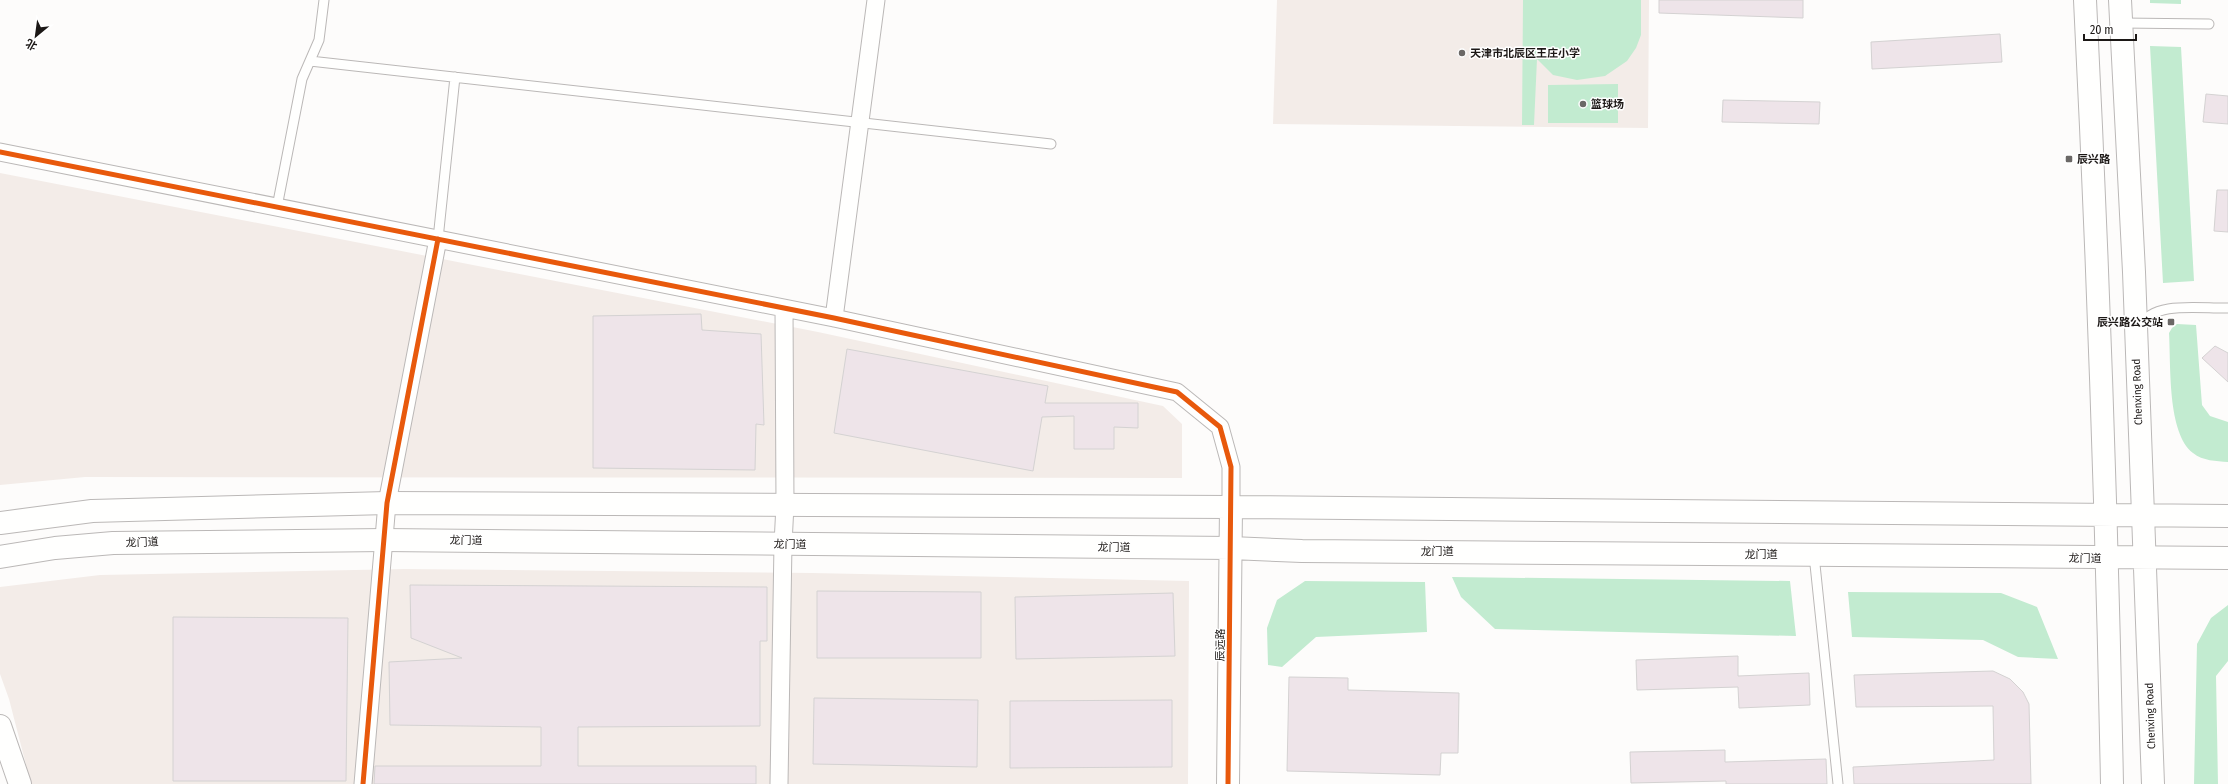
<svg xmlns="http://www.w3.org/2000/svg" width="2228" height="784" viewBox="0 0 2228 784" font-family="'Fira Sans Condensed','Noto Sans SC',sans-serif">
<rect width="100%" height="100%" fill="#fdfcfb"/>
<path fill="#f3ece8" d="M1277,0H1649L1648,128L1273,124Z
M0,173L818,332L1163,406L1182,424V478L85,477L0,485Z
M405,569L812,573L1189,581L1188,784H31L9,699L0,674V587L100,575Z"/>
<path fill="#c2ebd0" d="M1523,0H1641V35L1636,48L1627,61L1605,76L1577,80L1553,75L1537,59L1534,125H1522Z
M2150,0H2181V4L2150,3Z
M2150,46L2181,47L2194,281L2163,283Z
M1618,84V123H1548V85Z
M2177,324L2196,325L2202,405L2210,416L2228,422V462C2216,461 2203,461 2193,453C2167,433 2171,365 2169,333L2172,328Z
M1452,577L1790,581L1796,636L1495,629L1461,597Z
M1305,581L1425,582L1427,632L1316,637L1282,667L1268,665L1267,628L1277,600Z
M1848,592L2001,593L2037,607L2058,659L2018,657L1983,640L1852,637Z
M2228,605V661L2216,676L2218,784H2194L2197,644L2211,618Z"/>
<path fill="#eee4e9" stroke="#d4d2d2" d="M1659,0H1803V18L1659,13Z
M2000,34L2002,62L1872,69L1871,42Z
M2206,94L2228,96V124L2203,122Z
M1723,100L1820,102L1819,124L1722,122Z
M2217,190H2228V232L2214,231Z
M701,314L702,330L761,334L764,425L756,424L755,470L593,468V316Z
M2215,346L2228,353V382L2202,358Z
M847,349L1048,386L1045,403H1138V428L1114,427V449H1074V416L1042,417L1033,471L834,433Z
M410,585L767,587V641H760V726L578,727V766H756V784H374L375,766H541V727L390,725L389,662L462,658L411,638Z
M817,591L981,592V658H817Z
M1173,593L1175,656L1016,659L1015,597Z
M173,617L348,618L346,781H173Z
M1738,656V676L1809,673L1810,705L1739,708L1738,687L1637,690L1636,660Z
M1993,671L2010,679L2023,692L2029,704L2031,784H1854L1853,767L1994,760L1993,706L1856,707L1854,675Z
M1289,677L1348,678V690L1459,693L1458,753H1441L1440,775L1287,771Z
M814,698L978,700L977,767L813,764Z
M1172,700V767L1010,768V701Z
M1725,750V762L1826,759L1827,784H1726V781L1631,783L1630,752Z"/>
<g fill="none" stroke-linecap="round" stroke-linejoin="round">
<g stroke="#bbb8b7" stroke-width="11">
<path id="lane" d="M2122,23L2209,24
M310,61L1051,144
M277,207L302,79L319,40L324,0
M438,239L455,77
M2141,326C2152,300 2203,309 2228,308
M1814,555L1838,784"/>
</g>
<g stroke="#bbb8b7" stroke-width="19">
<path id="street" d="M0,152L834,318L1177,392L1220,427L1231,467V507
M834,318L876,0
M363,784L387,503L438,239
M779,784L783,544L785,505L784,308"/>
</g>
<g stroke="#bbb8b7" stroke-width="24">
<path id="secondary" d="M2085,0C2098,261 2107,522 2112,784
M2120,0L2134,272L2153,784
M0,523L92,511L387,503L1231,507L2228,516
M0,557L55,548L113,543L384,540L1231,548L1302,551L2228,558
M0,726L20,784
M1228,784L1231,507"/>
</g>
<use href="#lane" stroke="#fffffe" stroke-width="9"/>
<use href="#street" stroke="#fffffe" stroke-width="17"/>
<use href="#secondary" stroke="#fffffe" stroke-width="22"/>
<g stroke="#fff" stroke-width="8">
<path id="cycleway" d="M0,152L834,318L1177,392L1220,427L1231,467L1228,784
M363,784L387,503L438,239"/>
</g>
<use href="#cycleway" stroke="#e8590c" stroke-width="5"/>
</g>
<g fill="#6b6866" stroke="#fff" stroke-width="1.5">
<circle cx="1462" cy="53" r="4"/>
<circle cx="1583" cy="104" r="4"/>
<rect x="2065" y="155" width="8" height="8" rx="2"/>
<rect x="2167" y="318" width="8" height="8" rx="2"/>
</g>
<g text-anchor="middle" stroke-width="3" stroke-linejoin="round" paint-order="stroke">
<g font-size="11" font-weight="bold" fill="#1c1816" stroke="#fff" text-anchor="start">
<text x="1470" y="57">天津市北辰区王庄小学</text>
<text x="1591" y="108">篮球场</text>
<text x="2077" y="163">辰兴路</text>
<text x="2163" y="326" text-anchor="end">辰兴路公交站</text>
</g>
<g font-size="11" fill="#1c1816" stroke="#fff">
<text transform="translate(2137 392) rotate(-92)" y="4">Chenxing Road</text>
<text transform="translate(466 540) rotate(1)" y="4">龙门道</text>
<text transform="translate(142 542) rotate(-2)" y="4">龙门道</text>
<text transform="translate(790 544) rotate(1)" y="4">龙门道</text>
<text transform="translate(1114 547) rotate(1)" y="4">龙门道</text>
<text x="1437" y="555">龙门道</text>
<text x="1761" y="558">龙门道</text>
<text transform="translate(2085 558) rotate(1)" y="4">龙门道</text>
<text transform="translate(1220 645) rotate(-89)" y="4">辰远路</text>
<text transform="translate(2150 716) rotate(-92)" y="4">Chenxing Road</text>
</g>
</g>
<g transform="translate(36 36) rotate(209)" stroke="#ffffff" stroke-width="3" paint-order="stroke">
<path d="M0-3L7 15L0 10L-7 15Z" fill="#1c1816"/>
<text y="-6" font-size="11" font-weight="bold" text-anchor="middle" fill="#1c1816">北</text>
</g>
<path d="M2084 34v6h52v-6" fill="none" stroke="#1c1816" stroke-width="2"/>
<text x="2090" y="34" font-size="12" fill="#1c1816" stroke="#ffffff" stroke-width="3" paint-order="stroke">20 m</text>
</svg>
